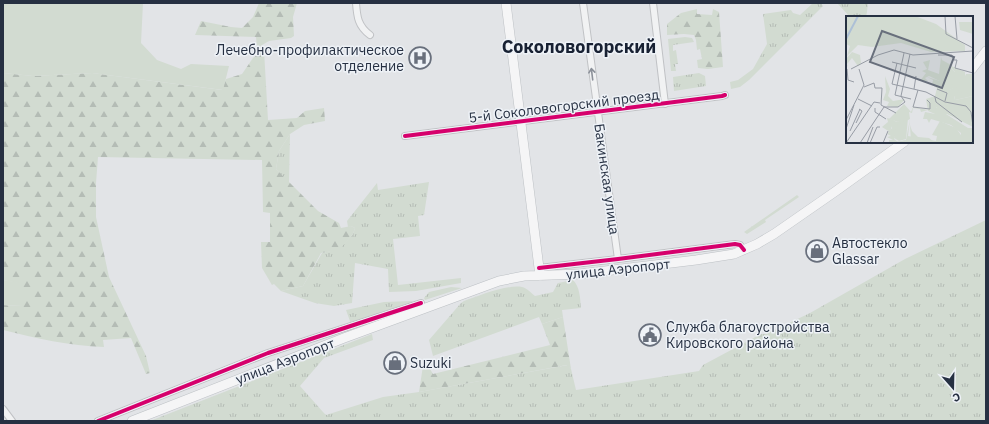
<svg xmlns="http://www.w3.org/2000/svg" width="989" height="424" viewBox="0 0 989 424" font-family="'IBM Plex Sans',sans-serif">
<defs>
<pattern id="grass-tufts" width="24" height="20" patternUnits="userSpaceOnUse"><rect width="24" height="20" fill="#d2dbd1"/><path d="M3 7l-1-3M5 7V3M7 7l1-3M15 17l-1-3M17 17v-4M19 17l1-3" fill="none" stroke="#b4bcb5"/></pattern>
<pattern id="forest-firs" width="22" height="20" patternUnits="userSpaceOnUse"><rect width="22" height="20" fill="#d2dbd1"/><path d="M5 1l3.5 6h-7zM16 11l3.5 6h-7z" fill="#b4bcb5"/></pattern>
</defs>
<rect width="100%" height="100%" fill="#e2e4e7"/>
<path fill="url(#grass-tufts)" d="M813,3H821L823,6L749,80L740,87L731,89L730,82L738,80L753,69L767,44L763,14L791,10L793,13L800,15Z
M837,3H868L867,12L866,17H850Z
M685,37L692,38L694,42L673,45V51L676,50L678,64H675L676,71H671L668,39Z
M699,73L705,76L706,86L674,91L673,77Z
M290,134L289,183L276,169L279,151Z
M429,182L424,215L418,216L420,236L393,239L398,285L461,278V283L416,291L389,292L388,269L355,263L352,303L334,306L315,303L281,291L303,286L322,253L339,249L353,234L355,228L351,226L348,227L347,221L377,183L378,190Z
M797,195L799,197L765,220L766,222L747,234L744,232Z
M986,220V421H150L372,334L373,340L324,358L300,386L323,412L326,415L383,397L419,392L568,365L571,369L576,390L699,371L703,365L761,334H766L810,313L905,259Z
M573,280C580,287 580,298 581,308L562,310L563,317L542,324L539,317L433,356L429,340L461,303L464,301C478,296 508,284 522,287C527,288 531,293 535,296L553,292L558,283Z
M451,287L462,288L425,300L424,298L429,292Z
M412,301L414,303L351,324L346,310L384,302Z"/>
<path fill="url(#forest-firs)" d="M259,3H297L293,17L294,36L291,38L269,41L257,48L256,37L195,35L201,21L231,27L242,28L253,17Z
M697,9V14L712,15L713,9L719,12L723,67L708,69L698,68L697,60L702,59L700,49L697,50L696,40L694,35L684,34L667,35V24L681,13Z
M264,50L268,120L297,118L305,111L324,108L325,121L304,125L290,134L279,151L276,169L318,211L339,223L341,228L351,226L355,228L353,234L339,250L321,253L303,286L281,291L274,284L272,285L262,268L261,242H270V213L263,212L262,160L98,157L96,183V217L109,277L146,356L150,373L146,374L131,338L103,340L104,347C69,346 36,338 3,330V305L22,306V284L3,280V73L33,76L92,73L222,90L226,79L242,74L253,58Z
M563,317L571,369L567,365L419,392L424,359L433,374L550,345L542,324Z"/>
<path fill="#d2dbd1" d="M3,3H143L141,43L157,60L181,69L191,64L229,66L223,90L92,73L33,76L3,73Z
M3,280L22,283V306L3,305Z"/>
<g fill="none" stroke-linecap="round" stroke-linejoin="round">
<g stroke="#c0c2c5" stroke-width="8">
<path id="street" d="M356,3C357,17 358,26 370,35
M583,3L618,259
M653,3L665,104
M405,136L722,96L725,95
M539,268L618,259L735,244L740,245L744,250
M3,409L12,421
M98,421L268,353L421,303"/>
</g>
<g stroke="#bdc1c5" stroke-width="10">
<path id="primary" d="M506,3L540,276
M972,69L986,51
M132,421L344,338L499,281L524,276L580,274L696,260L734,254L757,244L774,234L836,191L904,142"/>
</g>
<use href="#street" stroke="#f1f2f3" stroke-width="6"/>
<use href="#primary" stroke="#f5f5f6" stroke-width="9"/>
<g stroke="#eef2f7" stroke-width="6">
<path id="cycleway" d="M405,136L722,96L725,95
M539,268L618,259L735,244L740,245L744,250
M98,421L268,353L421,303"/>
</g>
<use href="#cycleway" stroke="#d6006c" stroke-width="4"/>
</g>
<defs><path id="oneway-shaft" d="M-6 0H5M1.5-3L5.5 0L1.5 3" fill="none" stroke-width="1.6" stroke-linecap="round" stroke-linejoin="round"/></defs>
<use stroke="#8c919a" href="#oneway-shaft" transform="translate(592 74) rotate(-97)"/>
<defs>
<g id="hospital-ring" transform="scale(1.15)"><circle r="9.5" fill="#eef2f7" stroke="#686f7c" stroke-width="1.5"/><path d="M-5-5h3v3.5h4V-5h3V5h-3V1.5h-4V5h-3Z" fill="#686f7c"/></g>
<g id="shop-ring" transform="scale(1.15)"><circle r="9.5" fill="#eef2f7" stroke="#686f7c" stroke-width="1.5"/><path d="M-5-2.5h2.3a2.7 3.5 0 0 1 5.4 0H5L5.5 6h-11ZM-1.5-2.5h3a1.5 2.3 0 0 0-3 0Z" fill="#686f7c"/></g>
<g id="civic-ring" transform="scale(1.15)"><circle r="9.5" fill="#eef2f7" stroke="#686f7c" stroke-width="1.5"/><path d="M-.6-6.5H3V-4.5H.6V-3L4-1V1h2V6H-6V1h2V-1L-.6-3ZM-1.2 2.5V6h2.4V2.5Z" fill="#686f7c"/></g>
</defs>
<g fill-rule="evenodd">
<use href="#hospital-ring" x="420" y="58"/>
<use href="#shop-ring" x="817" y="251"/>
<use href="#civic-ring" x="650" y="335"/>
<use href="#shop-ring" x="395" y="363"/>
</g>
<g text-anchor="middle" stroke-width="3" stroke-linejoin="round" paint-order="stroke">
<g font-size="14" fill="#263042" stroke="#eef2f7" text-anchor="start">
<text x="404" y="55" text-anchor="end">Лечебно-профилактическое<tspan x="404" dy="16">отделение</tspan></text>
<text x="832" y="248">Автостекло<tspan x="832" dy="16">Glassar</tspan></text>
<text x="666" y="332">Служба благоустройства<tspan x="666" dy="16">Кировского района</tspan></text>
<text x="410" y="368">Suzuki</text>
</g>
<g font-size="14" fill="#263042" stroke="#eef2f7">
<text transform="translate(564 106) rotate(-7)" y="5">5-й Соколовогорский проезд</text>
<text transform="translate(607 179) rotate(82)" y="5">Бакинская улица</text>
<text transform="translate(618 269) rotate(-6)" y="5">улица Аэропорт</text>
<text transform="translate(285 361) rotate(-21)" y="5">улица Аэропорт</text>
</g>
<g font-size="18" font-weight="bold" fill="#182133" stroke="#eef2f7">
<text x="579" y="53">Соколовогорский</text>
</g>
</g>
<g transform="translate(846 16)">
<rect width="127" height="127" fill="#e2e4e7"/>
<path d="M0,0H69L90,8L119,29V35L85,36L55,27L26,31L12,29L1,40L4,30L0,28ZM39,60L44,73L42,80L47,85L59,83L52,91L41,90L43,86L37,84L40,76ZM58,88L65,96L67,91L82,94L75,96L74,93L67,92L66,97L63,96L64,103L62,120L90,125L91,120L86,119L94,105L110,112L117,122L127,127H43L60,124L64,103L54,107L56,103L52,106L43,103Z" fill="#d2dbd1"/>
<path d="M6,36L14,39L15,47L12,50L6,42L1,48L2,51L0,48V43ZM95,41L96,44L107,50H103L109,56V69L104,70L83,60L79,62L82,65H74L80,57L76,55L81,53L77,46L84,44L82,54L93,58ZM111,70L127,78V80L109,84L107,74L106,75H101ZM89,91L122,112H127V127L115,123V117L105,109L85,103L83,107L81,103H77L79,96L89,98ZM56,101L58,104L64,102L51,114L48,123L52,126L60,124L56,127H43V124H47L41,121L45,120L41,118L46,112L45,104L52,106ZM64,109L66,115L72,121L83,122L89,127L65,125Z" fill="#d2dbd1"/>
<path d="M62,102L60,123L53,125L48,122L50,110Z" fill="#d2dbd1"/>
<path d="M113,6H127V18L114,14ZM103,49L119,56V60L120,58H127V78L115,76L111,71L101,75L108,73L113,75L108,80L109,84L127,80V111L101,98L95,100L90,91L89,98L82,95L80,83L89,80L91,72L86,69L87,64L81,61L108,69L103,65L109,56ZM41,102L48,104L44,116L36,111L42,106Z" fill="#d2dbd1"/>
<path fill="none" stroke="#adc0d6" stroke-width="2" d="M0,23L12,0"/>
<path fill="none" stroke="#979ca5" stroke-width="1" d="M99,0L100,18L127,32M109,0L111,23M58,37L49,79L65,83M92,39H106L108,44H111L109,52L127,57M46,46L70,52M51,47L46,68L80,76L99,86L120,90L125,96L127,110M1,53L2,64L8,66M5,53L32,39L48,34L67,39L127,35M18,71L28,67L29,72H36L35,89L50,97M68,73L70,60M91,73L101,77L99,85M72,74L67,91L84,93V87L81,84M89,81L90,86L116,106M12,83L26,90M29,92V96L40,103M0,104L18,69L13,53M10,107L16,95L13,93M0,113L8,89M4,115L14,93M0,127L28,86L34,87M14,127L38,91H52L59,86L55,80L64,38M21,127L27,111M24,127L31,111H34M37,127L42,115"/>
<path fill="#686f7c" fill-opacity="0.15" stroke="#686f7c" stroke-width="2" d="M36,15L108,41L96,72L24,46Z"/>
<rect width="127" height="127" fill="none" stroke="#263042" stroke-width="2"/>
</g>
<rect width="989" height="424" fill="none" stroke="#263042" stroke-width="8"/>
<g transform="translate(953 388) rotate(160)" stroke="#eef2f7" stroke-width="3" paint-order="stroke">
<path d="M0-3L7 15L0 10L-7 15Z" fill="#263042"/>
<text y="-6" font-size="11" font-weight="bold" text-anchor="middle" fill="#263042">С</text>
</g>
</svg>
